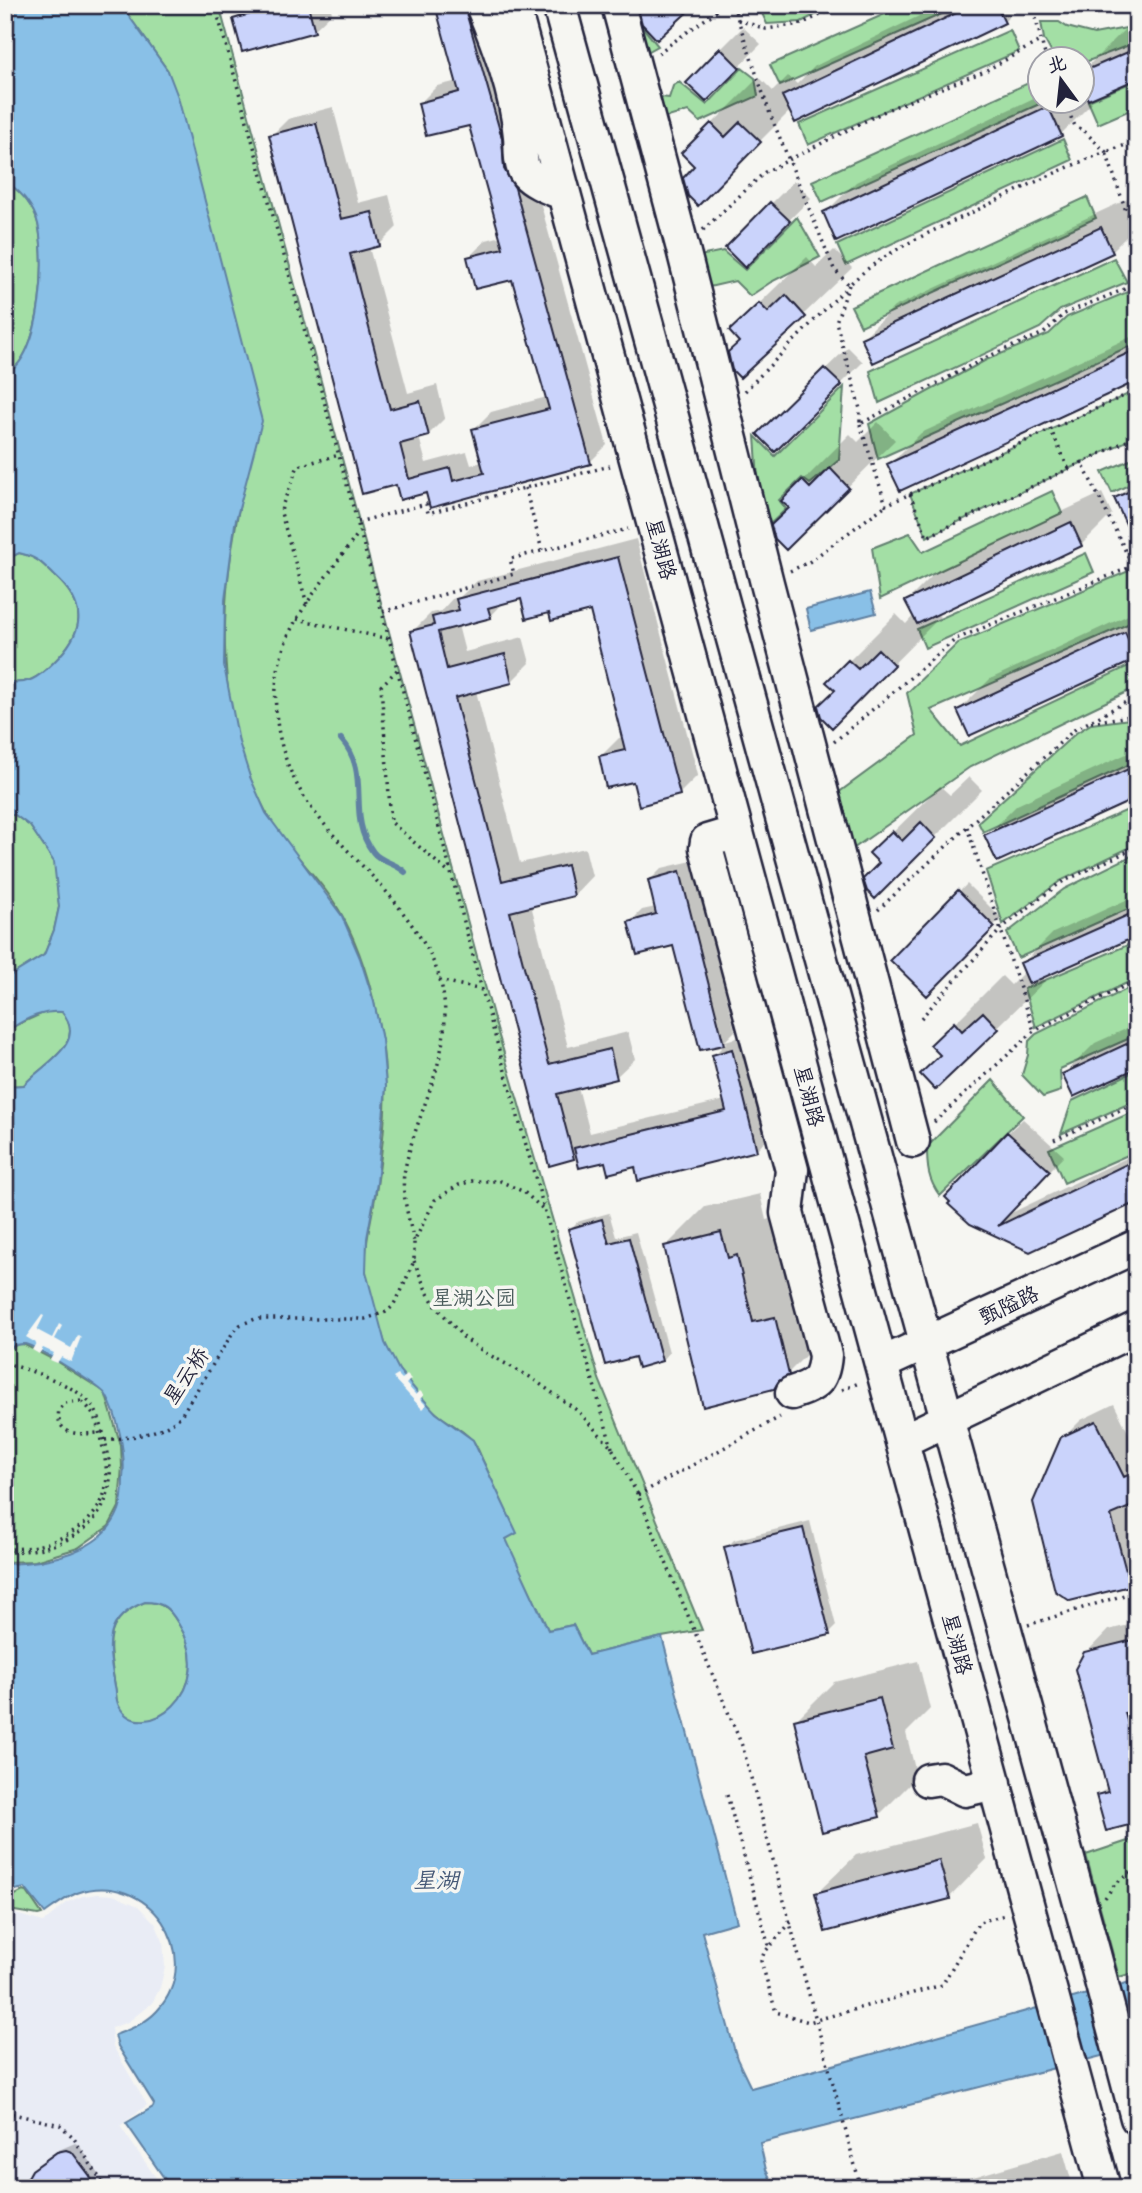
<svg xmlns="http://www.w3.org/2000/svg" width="1142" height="2193" viewBox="0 0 1142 2193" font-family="'Gochi Hand','LXGW WenKai TC',sans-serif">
<rect width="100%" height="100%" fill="#f6f6f2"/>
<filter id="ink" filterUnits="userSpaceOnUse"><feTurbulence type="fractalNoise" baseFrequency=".0143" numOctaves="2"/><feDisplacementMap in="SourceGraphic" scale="14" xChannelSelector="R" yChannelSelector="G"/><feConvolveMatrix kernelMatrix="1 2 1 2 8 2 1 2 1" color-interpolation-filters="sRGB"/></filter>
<g filter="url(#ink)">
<path fill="#e9ecf5" d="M98,1894L113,1895L138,1906L155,1923L163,1941L165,1967L160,1988L152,2003L128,2022L111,2028L113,2046L147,2105L120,2126L163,2188H5V1915L9,1912L43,1922L68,1902L83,1896Z"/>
<path fill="#a3dfa5" stroke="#628070" stroke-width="2" d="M121,5H219L494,1019L599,1379L702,1630L662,1637L588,1655L573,1625L548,1630L505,1539L516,1533C506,1510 495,1488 485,1465C481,1458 478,1446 472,1440C463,1430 450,1423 440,1416C417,1398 395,1370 385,1343C379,1325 368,1289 366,1271C364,1242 373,1214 377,1186C384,1137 390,1085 381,1037C374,996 362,953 343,917C322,878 285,849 265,810C210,706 220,590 245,480L168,71Z
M758,5H835L801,22L767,24Z
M905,5H962L780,86L770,65Z
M629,10L658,46L640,56Z
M1041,22H1059L1067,27L1094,34L1137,26V42L1083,63L1082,60L1055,59L1044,39Z
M1010,30L1019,51L808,145L799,124Z
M742,68L755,78L758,96L700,122L688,111L655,121L651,96L669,98L673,86L679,82L707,105Z
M1035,80L1040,93V102H1044L822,202L812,181Z
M1137,80V107L1098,124L1088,101Z
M1063,139L1072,160L846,265L837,245Z
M5,181C19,190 30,202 36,217C48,250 43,359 5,374Z
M1087,197L1096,218L861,326L851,306Z
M797,217L820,257L771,282L750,296L735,281L696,290L690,258L723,251L745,270Z
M1114,258L1127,282L1060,310L1040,328L879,403L870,371Z
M1137,288V343L878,459L869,424L986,360L1049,334L1067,317Z
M844,387L839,460L810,484L802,478L779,500L786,509L765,529L746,487L758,480L755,436L775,456Z
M1137,390V436L927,537L910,494Z
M1137,457V481L1112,493L1102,472Z
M1052,491L1062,513L880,599L872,548L910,533L923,552Z
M19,553C37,557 42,563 55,576C89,607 84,633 53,663C38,678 27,686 5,681V560Z
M1086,553L1094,572L925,648L917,629Z
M1131,570L1137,584V620L931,710L960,746L1137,662V687L970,767L847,853L838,793L917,735L907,693L958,643Z
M1130,719L1137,720V761L983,832L978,822L1076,733L1091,724Z
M1137,806V844L1060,881L1003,924L986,871Z
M5,815H15L30,826L55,862L59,907L54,930L44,955L5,979Z
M1137,853V905L1018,958L1007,933L1064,889Z
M1137,941V978L1036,1027L1024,989Z
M1137,984V1035L1060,1069L1061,1091L1043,1097L1022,1075L1028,1055L1029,1041L1036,1034Z
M48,1011L62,1012C89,1044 41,1065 24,1085L9,1086L5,1082V1033L14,1026Z
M1137,1070V1100L1061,1134L1072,1101Z
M993,1080L1023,1116L940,1196C928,1180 927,1167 927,1147Z
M1137,1110V1151L1064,1183L1049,1149Z
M23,1344L54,1360L105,1392L121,1446L122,1466L119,1507L109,1526L78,1548L35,1561L5,1562V1352L14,1345Z
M145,1602C162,1602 169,1608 178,1623C222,1691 141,1748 119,1707C115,1699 117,1694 115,1686C109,1647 101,1619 145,1602Z
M1137,1838V1972L1119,1977L1086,1855Z
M23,1891L27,1892L42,1914L38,1915L9,1910L5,1912V1900Z"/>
<path fill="#89c0e7" stroke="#6081a2" stroke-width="2" fill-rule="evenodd" d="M5,5H121L168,71L178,97L262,421L235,524L225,600L224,666L239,742L250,777L266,813L342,916L360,958L374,1002L382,1040L386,1086L377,1183L367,1238L366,1272L385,1343L399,1370L417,1392L436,1413L473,1440L517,1533L506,1539L548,1630L573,1625L588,1655L662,1637L737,1922L702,1932L737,2059L751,2088L1137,1980V2047L760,2143L766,2170L775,2188H171L126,2123L153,2107L154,2104L118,2046L115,2035C130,2029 145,2024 157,2011C208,1955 147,1868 77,1893C65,1898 55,1906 45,1913L25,1888L15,1890L5,1896V1564C45,1563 103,1553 119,1510C123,1500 123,1488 123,1478C126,1453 118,1416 106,1395C102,1387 35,1346 25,1344C16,1343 13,1347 5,1350V1082L9,1086L24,1085C41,1065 89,1044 62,1012C41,1010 22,1020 5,1033V979L44,955L54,930L59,907L54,862L30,826L15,815H5V681C27,686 38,678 53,663C84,633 89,607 55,576C42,563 37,557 19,553L5,560V374C43,359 48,250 36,217C30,202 19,190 5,181ZM145,1602C163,1602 169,1608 178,1623C222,1691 141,1748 119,1706C115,1699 117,1693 115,1686C108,1647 101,1619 145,1602Z
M870,592L876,613L811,630L806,609Z"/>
<path fill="#f6f6f2" d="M42,1315L44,1316L37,1330L52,1338L59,1324L62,1326L55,1339L71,1348L78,1335L81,1337L71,1362L61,1357L57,1363L50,1360L54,1353L43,1348L39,1354L32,1350L36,1343L26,1337Z
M398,1375L402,1379L407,1375L411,1379L406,1384L416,1395L420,1391L424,1395L420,1399L426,1405L422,1409L393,1378Z"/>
<path fill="#0003" d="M249,5H330L332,13L314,30L235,19Z
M437,5H486L607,445L590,462L427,491L401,498L271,136L288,119L333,107L358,203L389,195L397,227L380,244L369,247L408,393L437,385L445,418L428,435L419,437L426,463L467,452L471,465L482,462L474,429L491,412L547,397L514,278L469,257L486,240L502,236L470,124L420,103L437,86L458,81Z
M942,5H1020L1004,22L791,110L698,203L697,166L683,153L759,77L773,91L788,76L797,84L815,66Z
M1137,24V77L1089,98L1092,103L1061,134L825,213L856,182L1040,95V102H1082V72L1124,30Z
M743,27L761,44L706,100L688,82Z
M794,181L811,198L745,265L727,248Z
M1132,197L1137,208V226L1112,251L863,338L894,307Z
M834,250L852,268L740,375L741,342L731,331L807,257L816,267Z
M1137,334V379L890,464L921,433Z
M848,347L863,362L775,450L759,434Z
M878,422L895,440L786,548L791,508L783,501L850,434L858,442Z
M1137,478V516L1116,499Z
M1102,493L1112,514L1081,545L936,613L940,617L832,726L837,690L828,682L896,614L906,624L914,615L907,601L938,570Z
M636,539L698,775L679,794L634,779L600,757L619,738L623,737L591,609L550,611L523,597L505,601L490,617L458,625L465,652L523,637L530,663L511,682L476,691L520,863L585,848L592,876L574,895L531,905L568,1047L628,1032L635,1059L616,1077L578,1087L590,1133L725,1100L714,1055L727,1042L701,1048L675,944L630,922L642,910L656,907L650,880L662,868L692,861L735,1031L725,1041L747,1035L772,1133L757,1149L639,1179L636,1165L577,1153L573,1158L412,632L431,613L441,611L452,599L460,597L477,581Z
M1137,611L1136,657L970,734L959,710L990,679Z
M1137,749V796L987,835L1017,805Z
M969,777L982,790L875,897L882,863L872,853L940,786L950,795Z
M967,884L1001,918L926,994L892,960Z
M1137,895V934L1041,977L1045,981L935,1088L942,1054L933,1045L1002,976L1011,985L1025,971L1022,964L1053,933Z
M1137,1024V1066L1064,1074L1095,1043Z
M1023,1119L1064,1156L1007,1215L1137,1153V1200L1030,1250L951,1204L1008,1133Z
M760,1194L766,1220L775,1218L826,1335L773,1388L666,1246L705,1207Z
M609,1213L616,1237L636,1232L669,1352L662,1360L636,1355L570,1230L577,1222Z
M1114,1404L1137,1450V1502L1130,1505L1137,1531V1576L1129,1584L1063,1438L1081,1420Z
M810,1521L836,1626L829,1633L726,1548L734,1540Z
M1137,1623V1821L1098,1796L1108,1786L1086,1653L1108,1630Z
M918,1661L930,1709L906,1733L917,1777L879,1815L796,1720L834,1682Z
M977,1823L987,1859L949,1898L817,1893L856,1855Z
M75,2143L79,2145L99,2174L94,2188H18L29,2180L41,2163L59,2150Z
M1063,2151L1072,2183L1067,2188H935Z"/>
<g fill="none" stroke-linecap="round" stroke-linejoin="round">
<path stroke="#6081a2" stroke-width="6" d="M341,739C373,774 345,815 373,852C380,862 396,863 405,872"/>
</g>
<path fill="#cad3fb" stroke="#22223b" stroke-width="2" d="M282,5H308L315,32L242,52L233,19Z
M435,5H464L502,138L504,169L515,188L591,464L430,508L426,493L400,500L396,485L362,494L269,135L316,123L341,219L372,212L380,246L350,254L390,409L420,401L429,436L400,444L409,479L450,468L453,481L484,473L472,429L549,409L512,280L475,289L467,257L503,248L469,126L426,136L418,103L459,92Z
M637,5H695L657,40L642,24Z
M973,5H996L1005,23L795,123L782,96Z
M720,48L740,68L706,102L686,83Z
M1137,48V79L1088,100L1082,87V72Z
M1048,106L1062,136L836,242L823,212Z
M740,122L761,142L698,206L688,196L683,178L694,166L681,153L711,123L725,137Z
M770,202L790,221L745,268L725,248Z
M1101,227L1113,253L873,363L861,338Z
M786,295L806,317L740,378L732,370L728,352L739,342L729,331L759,303L768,312Z
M1137,349V381L900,491L887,464Z
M824,368L842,385L775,452L757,434Z
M830,468L849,488L786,550L775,539L771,525L789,508L781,501L802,480L810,488Z
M1137,488V548L1114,498Z
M1071,522L1082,546L917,624L905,601Z
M618,557L680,795L639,806L633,782L606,788L599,756L625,750L590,611L551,621L549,613L526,619L521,599L488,608L491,618L438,632L447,669L505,654L512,683L455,698L502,881L567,865L574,896L510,912L549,1064L610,1049L617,1079L557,1094L574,1159L549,1166L410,631L434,625L432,617L459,610L456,599Z
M1125,632L1137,659L969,736L957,710Z
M878,649L894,665L832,728L821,717L818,706L835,690L826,682L848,660L858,669Z
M1137,765V798L997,862L984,835Z
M921,822L936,838L875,899L867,891L863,879L879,863L869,853L892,831L902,841Z
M680,871L724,1045L700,1050L673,946L637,955L628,922L656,914L648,880Z
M958,890L995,927L927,996L890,960Z
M1137,911V936L1029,984L1020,963Z
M983,1012L999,1029L935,1090L920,1074L940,1055L930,1045L954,1022L962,1031Z
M1137,1039V1068L1073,1097L1062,1074Z
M732,1049L757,1151L638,1181L635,1167L608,1174L605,1162L579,1168L574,1148L726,1111L712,1055Z
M1007,1132L1050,1171L998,1226L1137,1159V1202L1030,1252L970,1224L948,1204L950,1202L945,1197Z
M602,1219L609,1243L629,1238L662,1361L638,1368L635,1357L605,1365L568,1229Z
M721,1232L728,1258L737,1255L753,1322L775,1317L789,1375L779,1381L774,1389L703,1407L664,1246Z
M1096,1421L1124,1477L1137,1471V1504L1111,1515L1130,1586L1070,1601L1055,1591L1033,1502L1061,1437Z
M803,1528L830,1635L751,1654L724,1547Z
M1137,1639V1709L1125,1713L1137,1757V1823L1106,1831L1096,1795L1108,1792L1075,1669L1084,1652Z
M880,1698L893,1749L864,1757L880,1817L822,1832L794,1720Z
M939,1860L950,1899L825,1932L815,1893Z
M66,2150L72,2152L90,2176L94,2188H22L32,2170L57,2152Z"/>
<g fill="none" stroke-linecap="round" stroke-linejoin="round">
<g stroke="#22223b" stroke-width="37">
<path id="minor" d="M482,5C499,46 516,92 520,136C521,148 519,164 526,173C535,183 553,189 564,194
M513,5L1104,2188
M559,5L1094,1954L1137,2118
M618,5L683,249L767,583L913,1141
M737,832L707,841L706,848L792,1170L787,1213L825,1355C823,1381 816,1385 792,1393
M881,1364L1137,1246
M902,1441L1137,1328
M928,1780L941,1778L965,1790L995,1783"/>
</g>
<path stroke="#22223b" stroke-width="3.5" stroke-dasharray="2 5" stroke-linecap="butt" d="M215,5L382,612
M733,5L770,114L834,269L849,285C884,251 929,233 973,212C1017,191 1060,169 1106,152L1084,131L1075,126L1064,102
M1029,5C1039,21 1040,42 1047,60
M738,20L766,29L801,24L842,5
M658,53L725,5
M1137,141L1106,152L1125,208L1137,227
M703,230L765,172L889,109L985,71L1040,41
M1137,241L1135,262L1137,266
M849,285L836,322L860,409V424L987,357L1044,333L1064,314L1137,284
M745,391L847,287
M860,424L886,505L1137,390
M1050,428L1068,468
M1081,461L1137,574
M525,488L542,550
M910,494L927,537L1137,436
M358,522L426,504L428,513L610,466
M360,531C339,560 316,588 298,617C263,674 271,749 308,803C333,839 367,868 395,902C417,931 440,962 444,1000C451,1062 414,1116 404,1174C401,1193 410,1223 414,1242
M790,571L809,562L886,505
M307,604L281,513L282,506L298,466L339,455
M297,619L389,639
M397,670L381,686L391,822L449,873
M1091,722L1130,716L1137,718
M834,742L956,639L1133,566
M967,827L1034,1031
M878,910L967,827L1074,730L1137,696
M439,980L482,990
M921,1018L1002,928L1060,883L1137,847
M934,1122L1034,1031L1137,980
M1054,1140L1137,1103
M414,1261L426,1290L435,1305L463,1337L484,1352L530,1377L578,1411L612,1448L638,1495L743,1748L861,2188
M5,1363C29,1370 71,1383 88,1401C100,1412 102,1430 106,1445C126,1518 71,1552 5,1552
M842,1390L861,1382
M81,1401L65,1403L59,1409C54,1438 84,1435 103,1432
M105,1440C133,1437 157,1435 180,1417L232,1334L240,1325L255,1319H365L386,1312L392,1307L400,1294L414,1261V1242L435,1200L459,1185L472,1181H500L524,1192L543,1209
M612,1448L482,990L382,612L514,574L510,559L628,529
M638,1495L780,1417
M1028,1625L1137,1591
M727,1795L769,1947
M1105,1898L1115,1884L1137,1868
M791,1922L764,1953L761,1961L776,2012L809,2022L942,1985L979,1922L1005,1915
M5,2112L60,2125L73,2137L106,2188"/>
<use href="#minor" stroke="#f6f6f2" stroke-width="32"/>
<path stroke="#22223b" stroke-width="3.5" stroke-dasharray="2 5" stroke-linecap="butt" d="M5,1549C43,1550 95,1532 105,1491C109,1475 105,1459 102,1443C98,1427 95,1411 81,1401"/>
</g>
</g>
<g text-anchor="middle" stroke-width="7" stroke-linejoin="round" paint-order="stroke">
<g font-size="21" fill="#22223b" stroke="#f6f6f2">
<text transform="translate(661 549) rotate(75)" y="7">星湖路</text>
<text transform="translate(809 1096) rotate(75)" y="7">星湖路</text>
<text transform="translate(1009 1305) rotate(-25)" y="7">甄隘路</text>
<text transform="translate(186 1376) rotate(-56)" y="7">星云桥</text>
<text transform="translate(957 1644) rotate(75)" y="7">星湖路</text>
</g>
<g font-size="21" fill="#495b5b" stroke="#f6f6f2">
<text x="474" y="1305">星湖公园</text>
</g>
<g font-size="23" font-style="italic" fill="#465977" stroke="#f6f6f2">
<text x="436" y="1888">星湖</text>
</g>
</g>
<rect width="1142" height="2193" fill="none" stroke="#f6f6f2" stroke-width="28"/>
<rect x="14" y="14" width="1114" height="2165" fill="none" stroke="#22223b" stroke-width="2.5" filter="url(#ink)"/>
<g transform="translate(1061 80) rotate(345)"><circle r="33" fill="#f6f6f2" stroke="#a1a1a9" stroke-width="2"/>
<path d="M0-5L12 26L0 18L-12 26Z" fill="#22223b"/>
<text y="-10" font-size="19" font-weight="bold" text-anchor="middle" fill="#22223b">北</text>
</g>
</svg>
